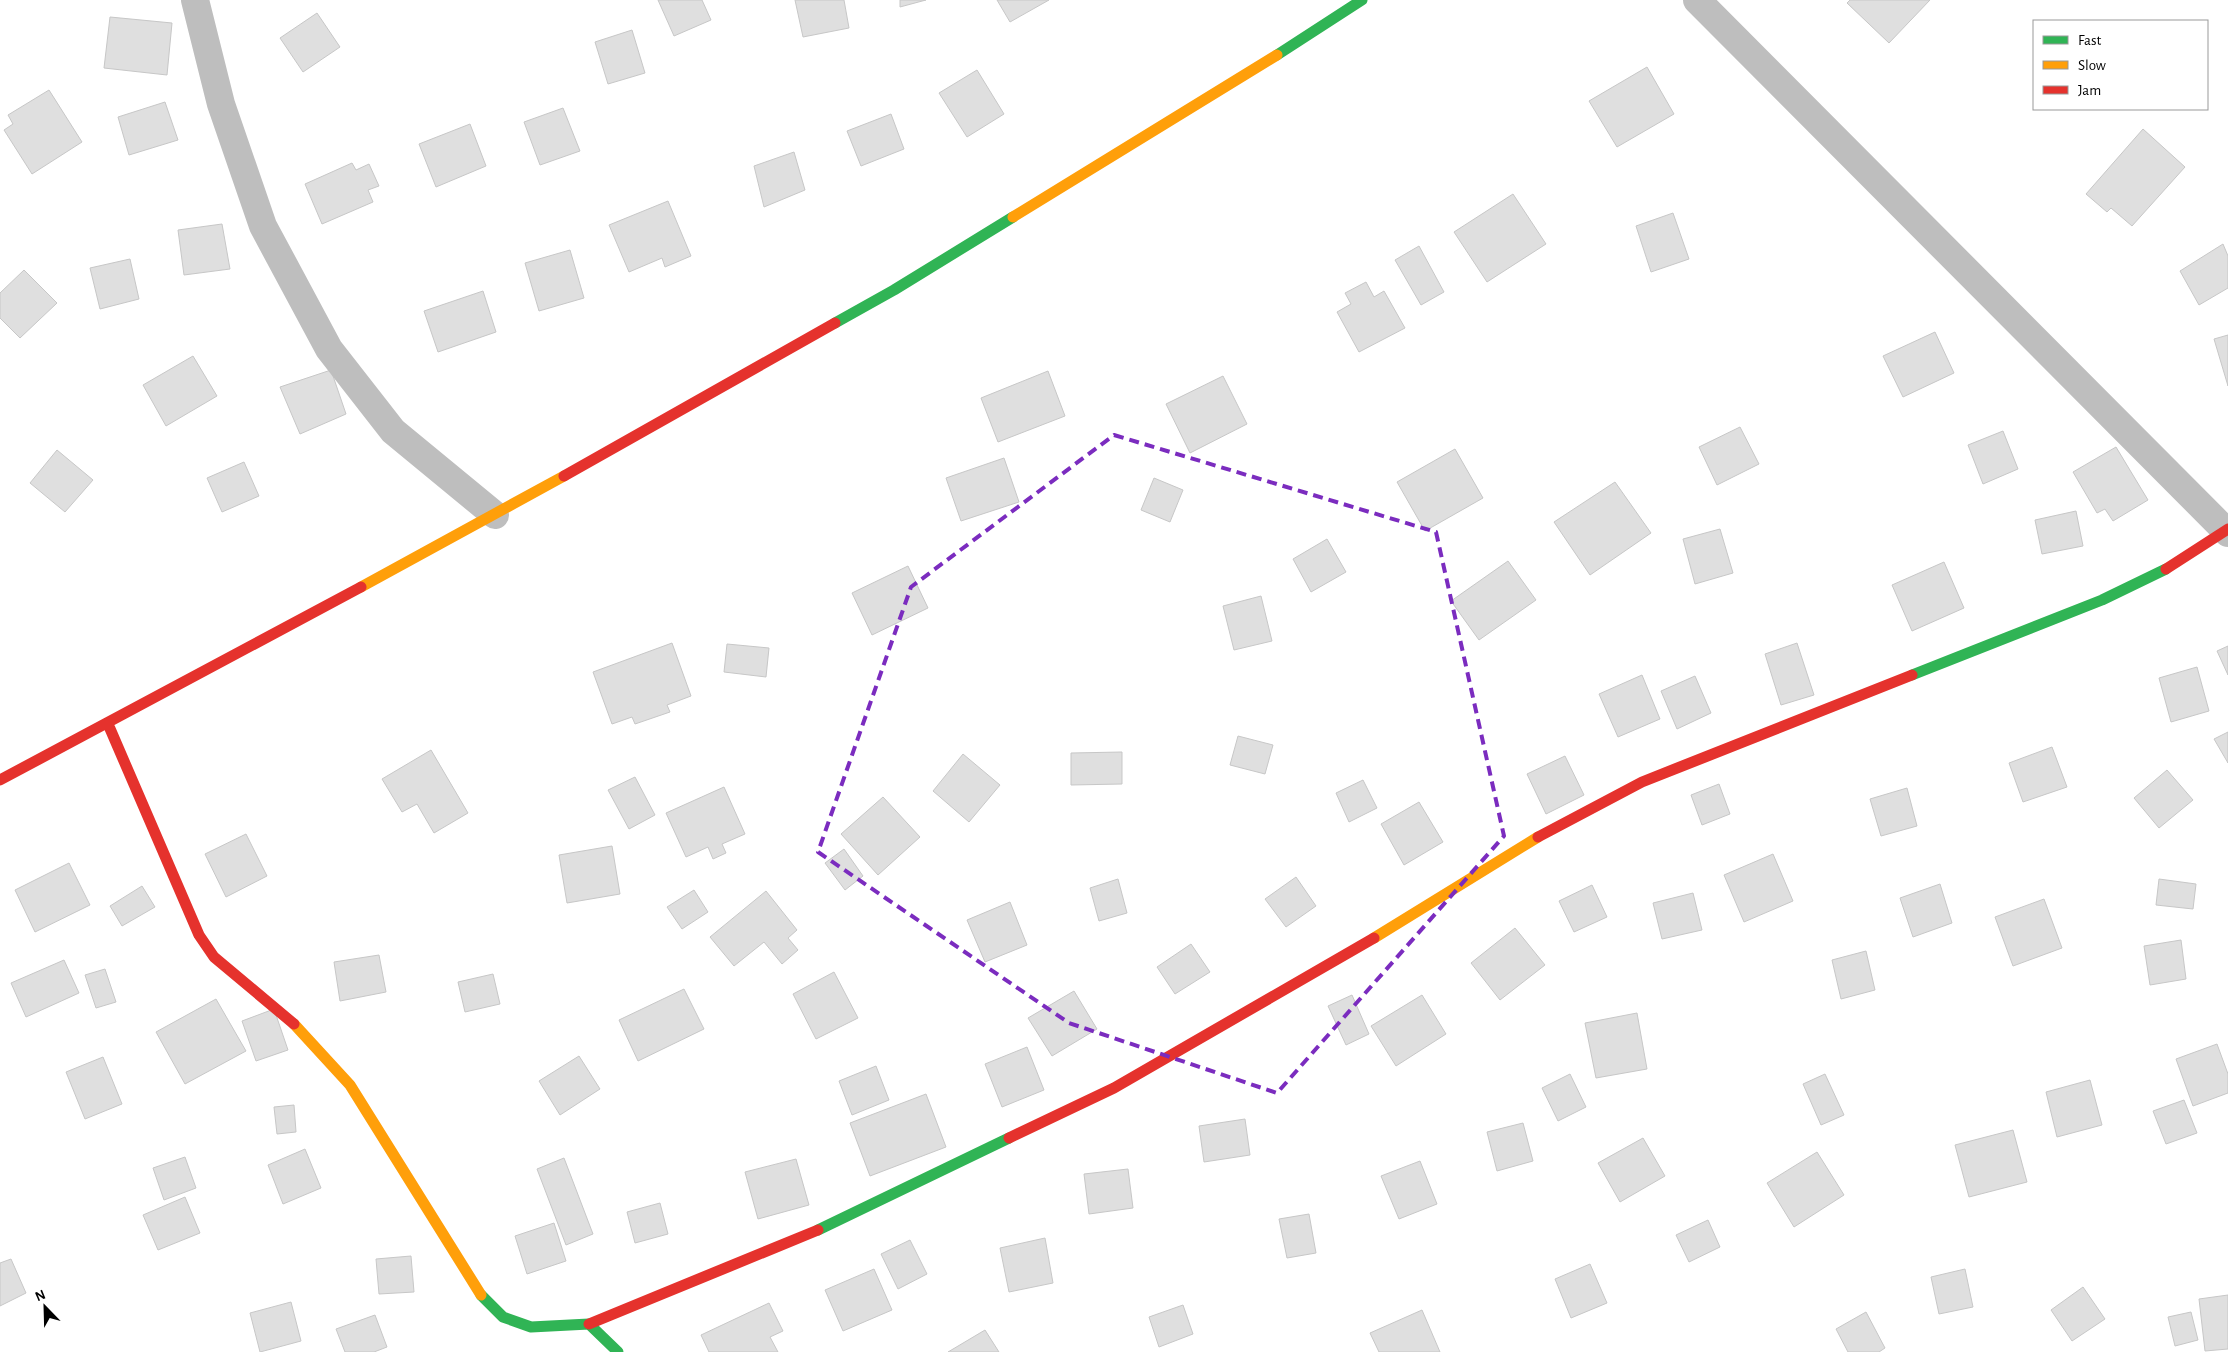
<svg xmlns="http://www.w3.org/2000/svg" width="2228" height="1352" viewBox="0 0 2228 1352" font-family="'Alegreya Sans',sans-serif">
<rect width="100%" height="100%" fill="#fff"/>
<path fill="#dfdfdf" stroke="#c7c7c7" d="M658,0H702L711,20L674,36Z
M795,0H844L849,28L803,37Z
M900,0H926L900,7Z
M997,0H1049L1010,22Z
M1850,0H1930L1889,43L1847,3Z
M317,13L340,47L303,72L280,38Z
M110,17L172,23L167,75L104,68Z
M632,30L645,73L608,84L595,42Z
M1647,67L1674,114L1617,147L1589,101Z
M977,70L1004,114L967,137L939,93Z
M49,90L82,142L32,174L4,130L13,124L8,115Z
M165,102L178,140L129,155L118,117Z
M563,108L580,151L540,165L524,122Z
M891,114L904,149L861,166L847,131Z
M470,124L486,166L436,187L419,144Z
M2143,129L2185,167L2132,226L2111,208L2107,212L2086,194Z
M794,152L805,190L764,207L754,166Z
M352,163L356,170L369,164L379,186L368,190L373,202L322,224L305,184Z
M1513,194L1546,244L1487,282L1454,232Z
M668,201L691,256L665,267L662,258L629,272L609,225Z
M1673,213L1689,259L1651,272L1636,226Z
M222,224L230,269L184,275L178,230Z
M2223,244L2228,256V288L2199,305L2180,271Z
M1419,246L1444,292L1421,305L1395,260Z
M570,250L584,298L539,311L525,263Z
M130,259L139,299L100,309L90,268Z
M24,270L57,303L20,338L0,318V293Z
M1366,282L1374,297L1384,291L1405,328L1359,352L1337,312L1351,304L1345,293Z
M483,291L496,332L438,352L424,311Z
M1935,332L1954,373L1903,397L1883,356Z
M2228,335V386L2214,339Z
M193,356L217,396L166,426L143,385Z
M331,370L346,414L300,434L280,387Z
M1048,371L1065,416L998,442L981,398Z
M1223,376L1247,424L1190,453L1166,404Z
M1740,427L1759,464L1717,485L1699,447Z
M2003,431L2018,469L1983,484L1968,445Z
M2116,447L2148,500L2113,521L2105,509L2097,513L2073,472Z
M1455,449L1483,498L1425,531L1397,482Z
M57,450L93,480L65,512L30,483Z
M1004,458L1019,502L961,521L946,478Z
M244,462L259,496L222,512L207,478Z
M1154,478L1183,490L1170,522L1141,510Z
M1615,482L1651,533L1590,575L1554,522Z
M2076,511L2083,546L2042,554L2035,520Z
M1720,529L1733,573L1695,584L1683,539Z
M1327,539L1346,572L1311,592L1293,559Z
M1508,561L1536,600L1479,640L1451,601Z
M1944,562L1964,608L1912,631L1892,585Z
M908,566L928,608L872,635L852,593Z
M1261,596L1272,641L1234,650L1223,606Z
M672,643L691,696L667,705L670,712L635,724L632,717L612,724L593,672Z
M1797,643L1814,695L1781,705L1765,654Z
M727,644L769,648L766,677L724,672Z
M2228,646V675L2217,651Z
M2197,667L2209,711L2171,722L2159,678Z
M1642,675L1660,719L1618,737L1599,694Z
M1695,676L1711,713L1677,729L1661,691Z
M2228,732V763L2214,739Z
M1238,736L1273,745L1265,774L1230,765Z
M2052,747L2067,787L2023,802L2009,763Z
M431,750L468,813L434,833L417,804L402,812L382,779Z
M1122,752V784L1071,785V753Z
M963,754L1000,785L969,822L933,791Z
M1565,756L1584,795L1546,814L1527,774Z
M2167,770L2193,800L2159,828L2134,798Z
M635,777L655,815L629,829L608,790Z
M1363,780L1377,808L1349,822L1336,793Z
M1719,784L1730,814L1702,825L1691,795Z
M724,787L745,834L722,844L726,853L713,859L708,847L686,857L666,813Z
M1907,788L1917,826L1881,836L1870,799Z
M883,797L920,837L878,875L841,834Z
M1419,802L1443,842L1404,865L1381,824Z
M246,834L267,876L226,897L205,854Z
M612,846L620,894L567,903L559,855Z
M844,849L863,876L845,890L825,863Z
M1773,854L1793,901L1744,922L1724,875Z
M69,863L90,905L35,932L15,890Z
M1296,877L1316,906L1286,927L1265,899Z
M1118,879L1127,913L1099,921L1090,888Z
M2159,879L2196,884L2193,909L2156,905Z
M1940,884L1952,923L1913,937L1900,898Z
M1592,885L1607,917L1574,932L1559,901Z
M142,886L155,907L122,926L110,906Z
M694,890L708,912L682,929L667,907Z
M766,891L797,930L788,938L798,950L782,964L764,942L734,966L710,937Z
M1693,893L1702,930L1662,939L1653,903Z
M2044,899L2062,948L2013,966L1995,917Z
M1010,902L1027,945L985,962L967,920Z
M1515,928L1545,965L1500,1000L1471,963Z
M2181,940L2186,979L2150,985L2144,946Z
M1191,944L1210,972L1175,994L1157,967Z
M1866,951L1875,990L1841,999L1832,960Z
M379,955L386,992L340,1001L334,962Z
M64,960L79,993L26,1017L11,983Z
M105,969L116,1002L96,1008L85,975Z
M834,972L858,1018L816,1039L793,994Z
M493,974L500,1004L465,1012L458,982Z
M684,989L704,1029L638,1061L619,1020Z
M1074,991L1097,1029L1052,1056L1028,1018Z
M1352,995L1369,1034L1346,1045L1328,1006Z
M1422,995L1446,1034L1396,1066L1371,1026Z
M216,999L246,1051L185,1084L156,1032Z
M274,1009L288,1050L256,1061L242,1021Z
M1637,1013L1647,1069L1596,1078L1585,1023Z
M2217,1044L2228,1074V1093L2193,1106L2176,1059Z
M1027,1047L1044,1090L1002,1107L985,1064Z
M579,1056L600,1089L560,1115L539,1081Z
M103,1057L122,1104L85,1119L66,1072Z
M876,1066L889,1100L852,1115L839,1081Z
M1570,1074L1586,1107L1558,1121L1542,1088Z
M1825,1074L1844,1115L1821,1125L1803,1084Z
M2090,1080L2102,1125L2057,1137L2046,1092Z
M926,1094L946,1147L870,1176L850,1123Z
M2184,1100L2197,1133L2166,1144L2153,1111Z
M294,1105L296,1132L277,1134L274,1107Z
M1245,1119L1250,1155L1204,1162L1199,1126Z
M1523,1123L1533,1161L1497,1171L1487,1132Z
M2013,1130L2027,1182L1969,1197L1955,1145Z
M1643,1138L1665,1176L1620,1202L1598,1163Z
M305,1149L321,1188L283,1204L268,1165Z
M1817,1152L1844,1195L1794,1227L1767,1183Z
M185,1157L196,1188L164,1200L153,1168Z
M564,1158L593,1234L566,1245L537,1169Z
M796,1159L809,1205L758,1219L745,1172Z
M1420,1161L1437,1204L1399,1219L1381,1176Z
M1128,1169L1133,1208L1089,1214L1084,1174Z
M185,1197L200,1233L158,1250L143,1215Z
M660,1203L668,1234L635,1243L627,1212Z
M1309,1214L1316,1253L1287,1258L1279,1219Z
M1708,1220L1720,1247L1689,1262L1676,1235Z
M554,1223L566,1261L527,1274L515,1236Z
M1045,1238L1053,1283L1009,1292L1000,1248Z
M910,1240L927,1274L898,1289L881,1254Z
M411,1256L414,1292L379,1294L376,1259Z
M11,1259L26,1293L0,1306V1263Z
M1590,1264L1607,1303L1571,1318L1555,1279Z
M874,1269L892,1310L843,1331L825,1290Z
M1965,1269L1973,1307L1939,1314L1931,1277Z
M2083,1287L2105,1319L2072,1341L2051,1310Z
M2228,1295V1349L2205,1351L2199,1299Z
M291,1302L301,1341L260,1352L250,1313Z
M769,1303L783,1331L770,1337L778,1352H709L701,1335Z
M1183,1305L1193,1334L1159,1347L1149,1317Z
M1422,1310L1440,1352H1379L1370,1333Z
M1866,1312L1885,1348L1879,1352H1848L1836,1329Z
M2191,1312L2198,1340L2175,1346L2168,1317Z
M375,1315L387,1347L374,1352H345L336,1329Z
M985,1330L999,1352H948Z"/>
<g fill="none" stroke-linecap="round" stroke-linejoin="round">
<path stroke="#bebebe" stroke-width="28" d="M195,0L221,104L263,226L329,349L393,431L495,515
M1697,0L2228,533"/>
<path stroke="#30b455" stroke-width="11" d="M1277,55L1362,0
M835,323L894,290L1013,217
M1912,675L2102,600L2166,569
M818,1230L1009,1138
M481,1295L503,1317L531,1327L589,1324L618,1352"/>
<path stroke="#ff9f0a" stroke-width="11" d="M1013,217L1277,55
M361,587L564,476
M1374,938L1538,837
M294,1024L350,1085L481,1295"/>
<path stroke="#e5322d" stroke-width="11" d="M564,476L835,323
M2166,569L2228,529
M108,724L199,935L214,957L294,1024
M0,780L361,587
M1538,837L1642,782L1912,675
M1009,1138L1114,1088L1374,938
M589,1324L818,1230"/>
</g>
<path fill="none" stroke="#7b2cbf" stroke-width="4" stroke-dasharray="10 6" stroke-linejoin="round" d="M1114,435L1436,532L1504,836L1277,1093L1069,1023L818,852L911,587Z"/>
<rect x="2033" y="20" width="175" height="90" fill="#ffffff" stroke="#999999"/>
<rect x="2043" y="36" width="25" height="8" fill="#30b455" stroke="#999999"/>
<text x="2078" y="45" font-size="15" fill="#000000">Fast</text>
<rect x="2043" y="61" width="25" height="8" fill="#ff9f0a" stroke="#999999"/>
<text x="2078" y="70" font-size="15" fill="#000000">Slow</text>
<rect x="2043" y="86" width="25" height="8" fill="#e5322d" stroke="#999999"/>
<text x="2078" y="95" font-size="15" fill="#000000">Jam</text>
<g transform="translate(45 1307) rotate(337)" stroke="#ffffff" stroke-width="4" paint-order="stroke">
<path d="M0-4L9 19L0 12L-9 19Z" fill="#000000"/>
<text y="-8" font-size="14" font-weight="bold" text-anchor="middle" fill="#000000">N</text>
</g>
</svg>
